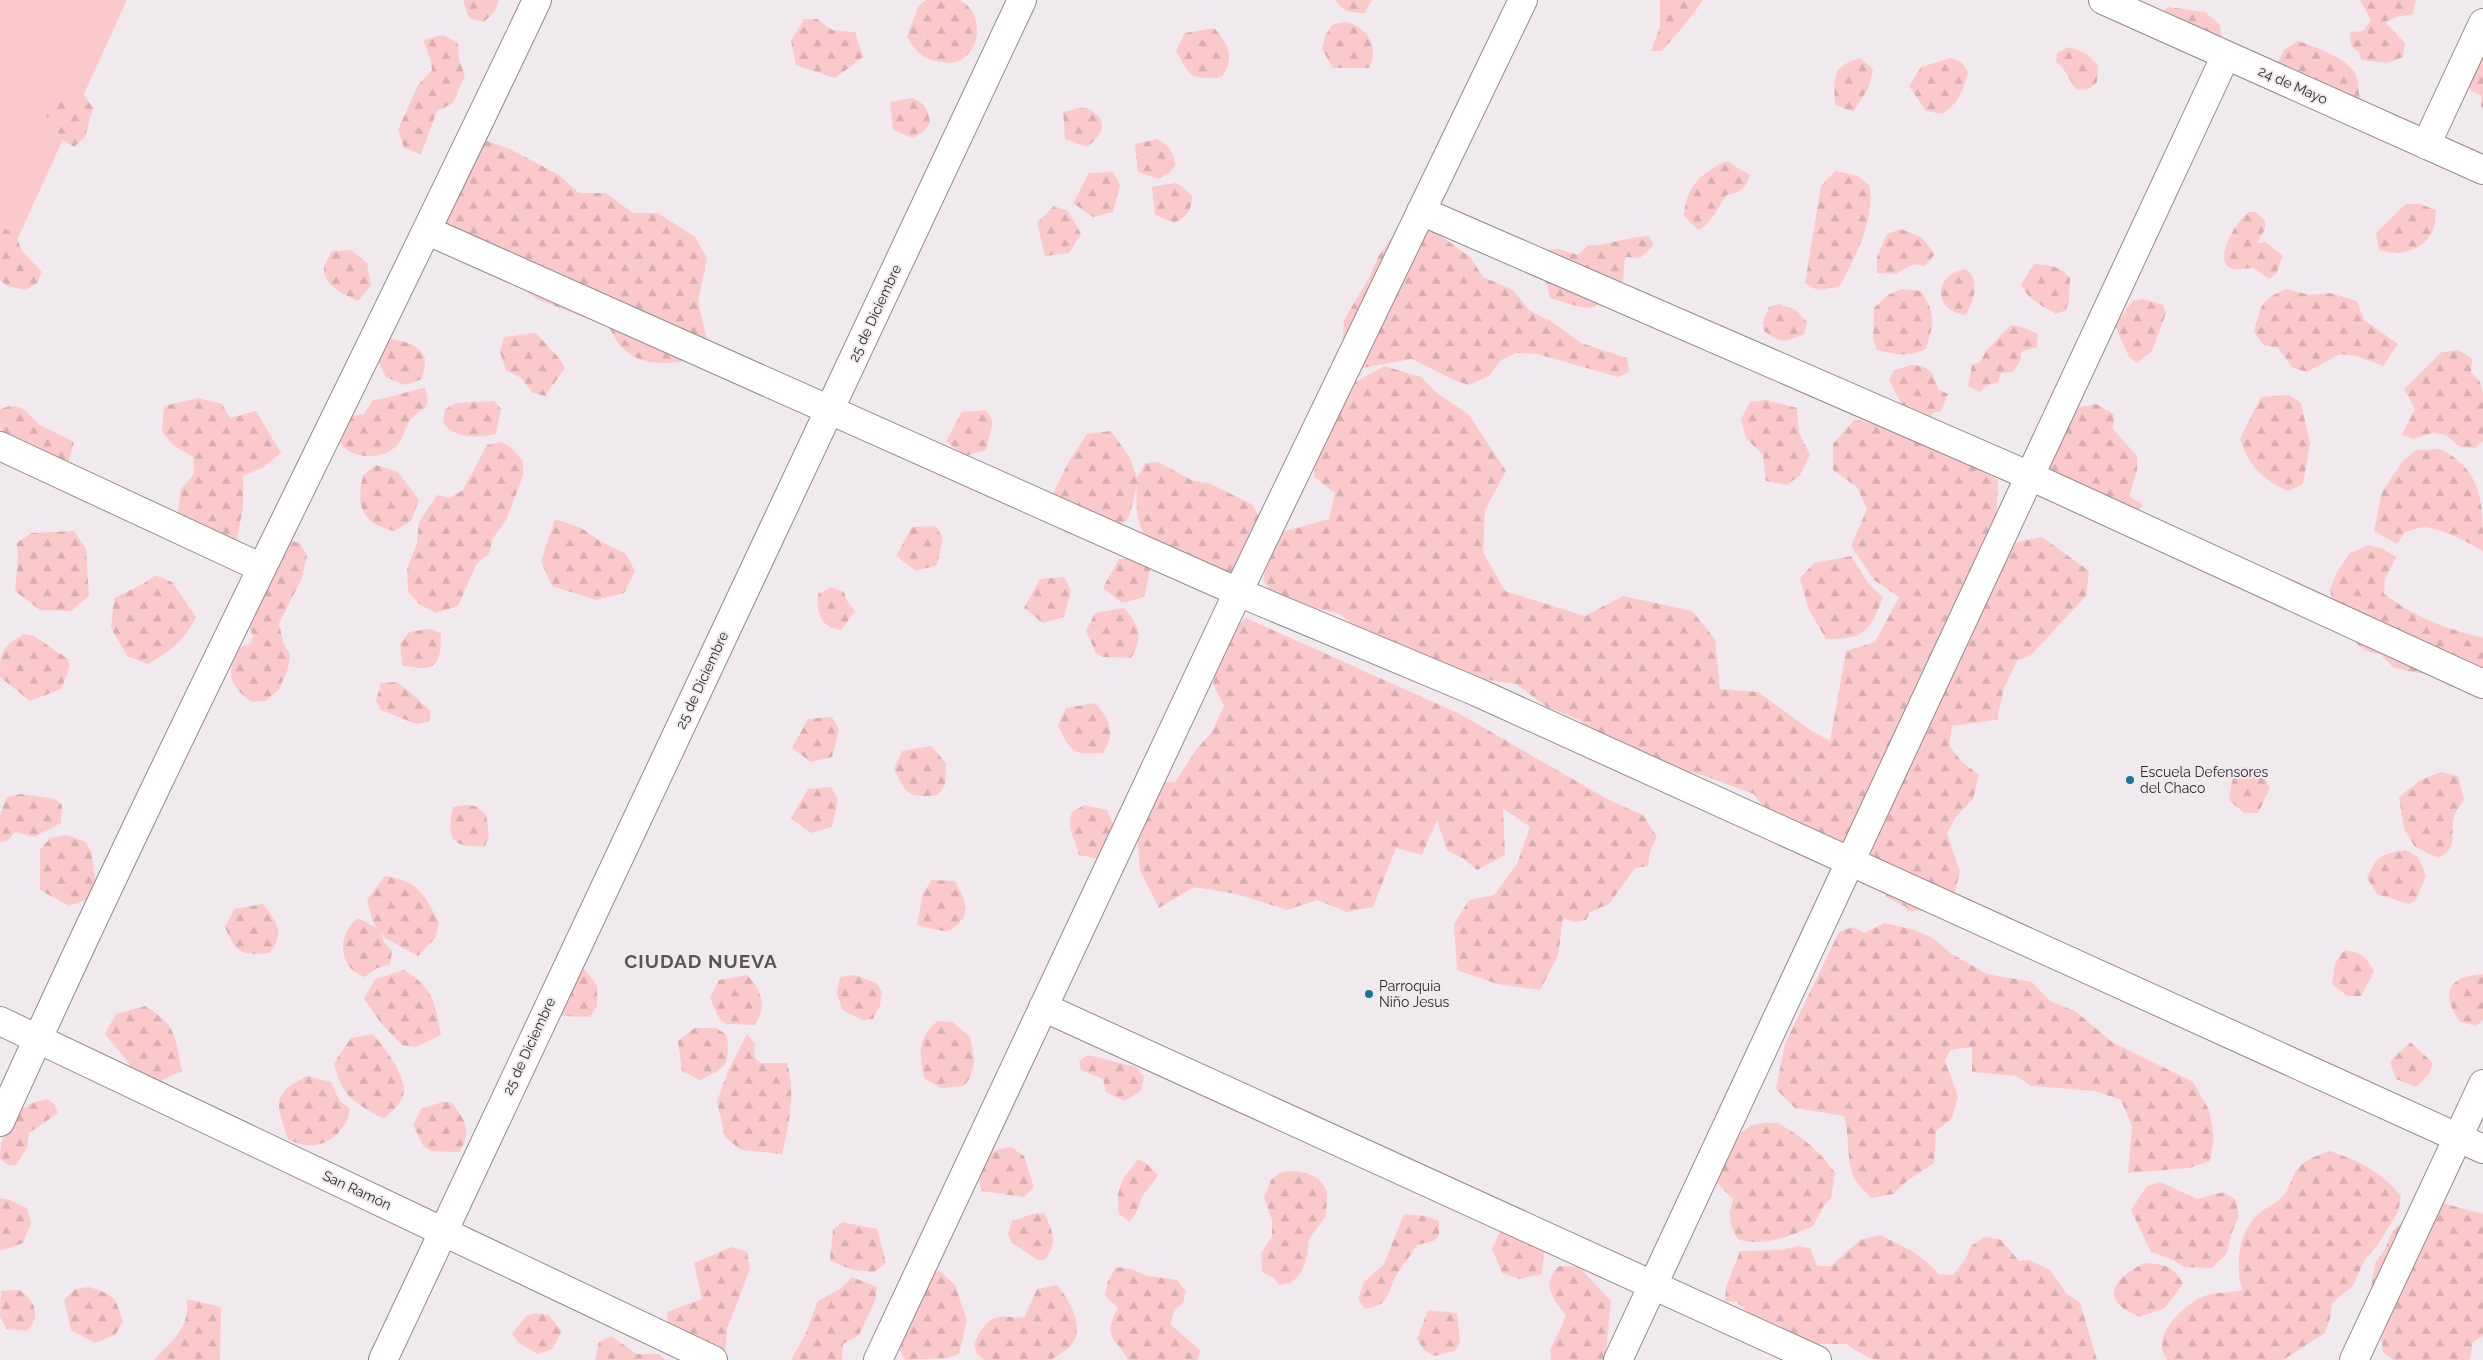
<svg xmlns="http://www.w3.org/2000/svg" width="2483" height="1360" viewBox="0 0 2483 1360" font-family="Raleway,sans-serif">
<defs>
<pattern id="forest-firs" width="22" height="20" patternUnits="userSpaceOnUse" patternTransform="scale(1.25)"><rect width="22" height="20" fill="#fbc9ca"/><path d="M5 1l3.5 6h-7zM16 11l3.5 6h-7z" fill="#d7adae"/></pattern>
</defs>
<rect width="100%" height="100%" fill="#f0eaee"/>
<path fill="#fbc9ca" d="M0,0H127L0,277Z"/>
<path fill="url(#forest-firs)" d="M463,0H499L495,11L484,22L469,18Z
M926,0H960C983,12 983,49 959,61C952,64 944,62 936,61C921,58 914,49 907,37L919,5Z
M1336,0H1372L1365,13C1353,13 1341,12 1336,0Z
M1660,0H1703C1691,19 1676,34 1662,51H1651L1660,27Z
M2360,0H2416L2412,15L2400,16L2385,22L2405,43L2403,57L2387,63L2361,60L2359,52L2351,46L2350,32L2363,31L2371,20Z
M2168,7L2205,12L2220,25L2222,42L2208,59L2180,52L2164,40L2161,14Z
M804,19H817L832,30L855,32L863,57L835,78L796,65L791,41Z
M1345,22C1367,25 1380,48 1369,68H1333L1322,49L1325,36L1333,24Z
M1214,28C1229,45 1235,56 1222,77C1189,80 1191,77 1176,51L1185,33Z
M443,35L458,43L459,60L465,75L453,103L437,111L421,154L404,148L398,130L418,85L432,70L431,61L423,40Z
M2298,41C2315,47 2352,59 2357,78C2359,85 2359,94 2360,101L2339,118C2320,115 2304,105 2286,98L2275,69L2284,50Z
M2069,47L2087,54L2098,66L2097,82L2089,89L2077,90C2069,81 2066,68 2056,62L2057,53Z
M2483,50V108L2481,106L2482,96L2471,91L2464,73Z
M1860,58L1873,69L1869,87L1853,112L1835,105C1834,79 1831,66 1860,58Z
M1951,58L1962,63L1968,72C1963,92 1959,103 1942,114L1926,111L1909,86L1921,67Z
M55,93L69,98L84,95L93,108L85,137L74,147L61,139L53,118L43,117L41,101Z
M913,98C925,104 929,110 930,123L924,131L913,138L893,130L890,102Z
M1085,107C1109,118 1106,134 1086,147L1065,139L1063,112Z
M1157,139C1169,146 1174,151 1175,165L1169,173L1158,179L1138,172L1135,144Z
M487,141L510,149L559,175L579,193H606L633,213H658L695,237L707,258L698,302L707,339C701,345 695,354 688,359C683,362 672,363 666,363C636,363 622,354 609,327L537,299L520,286L513,254L500,249L469,262L437,252L426,204L454,149Z
M1726,161L1750,175C1746,188 1740,193 1727,195C1717,207 1713,223 1698,230L1684,216C1686,186 1700,174 1726,161Z
M1835,171L1858,176L1870,186C1874,222 1856,256 1839,287L1817,290L1805,283L1821,186Z
M1113,172L1120,185L1113,212L1093,217L1073,203L1089,173Z
M1175,183L1183,187L1192,196C1192,211 1187,215 1175,223L1155,215L1152,187Z
M2406,204H2420L2436,210C2435,216 2436,225 2433,230C2423,251 2400,257 2379,250L2376,233Z
M1054,206L1068,211L1081,234L1069,253L1045,256L1037,223Z
M2249,212H2256L2265,221V229L2257,243L2266,242L2283,256L2276,274L2269,279L2253,268C2246,268 2237,271 2230,268C2213,259 2238,218 2249,212Z
M1400,225L1434,231L1470,257L1483,277L1513,290L1529,310L1552,322L1581,343L1627,358L1629,372L1618,377L1537,354L1516,353L1501,360L1489,376L1469,385L1456,381L1412,359L1362,368L1342,349L1344,320L1369,278L1378,257Z
M0,227L15,233L22,251L42,272L37,283L25,290L7,286L0,280Z
M1901,229L1921,237L1935,254L1925,266L1914,264L1896,274L1877,273V257L1887,234Z
M1649,236L1654,245L1640,258L1625,257L1623,281C1589,316 1596,311 1550,298L1547,284L1537,272L1542,250L1559,249L1578,255L1587,246C1608,245 1628,237 1649,236Z
M351,250L367,263L371,285L358,301C346,295 323,286 324,269C324,264 330,256 332,251Z
M2034,264C2050,265 2060,266 2070,278L2069,300L2066,310L2056,314C2041,305 2030,301 2021,285Z
M1965,269C1981,279 1974,301 1966,315C1932,311 1933,275 1965,269Z
M1901,289L1921,291C1936,315 1934,321 1926,349C1908,357 1896,355 1877,350L1873,338L1874,308L1888,295Z
M2287,289L2310,295L2330,293L2357,301L2364,320L2398,344L2383,366L2357,356L2340,354L2307,372L2293,368L2278,348L2263,345L2254,332C2261,306 2260,299 2287,289Z
M2143,299L2163,305L2166,313L2152,351L2137,363L2129,357L2115,326L2132,301Z
M1779,304L1796,310L1807,322L1804,334C1786,342 1781,344 1764,331L1763,322L1769,307Z
M2011,325L2022,327L2038,334L2037,347L2021,352V360L2013,372L2001,373L1998,382L1986,386L1980,392L1968,386L1972,365L1980,362L1986,351Z
M536,333C546,345 559,355 565,368L545,396L533,393L521,378L506,370L500,352L504,337Z
M384,338C398,340 421,343 425,359C426,365 423,373 422,379L405,385L386,377L376,357Z
M2459,350L2472,359L2471,372L2480,382L2483,393V441L2475,448L2460,447L2446,435L2432,433L2413,439L2402,435L2415,409L2404,389L2442,352Z
M1911,365C1930,366 1933,371 1938,389L1948,394L1941,411L1932,413L1930,428L1900,424L1901,403L1889,380L1894,370Z
M1384,366L1421,377L1437,393L1469,415L1506,471L1485,510L1483,552L1505,591L1585,616L1623,596L1692,611L1715,639L1720,689L1758,692L1813,732L1830,741L1846,651L1875,642L1899,597L1874,580L1851,546L1867,509L1857,487L1833,470V444L1855,419L1909,434L1998,480L1996,525L1848,841L1816,853L1792,851L1769,833L1763,807L1754,794L1702,775L1611,754L1580,720L1547,707L1516,684L1482,679L1390,653L1340,614L1275,598L1263,580L1268,552L1282,532L1329,519L1335,493L1314,477L1317,448L1347,387Z
M425,388C432,411 423,406 411,419C406,425 404,436 399,443C386,461 352,460 340,443L342,430L350,416L364,414L373,400C391,398 407,391 425,388Z
M2289,395L2301,403L2310,443L2303,484L2288,491C2261,478 2250,468 2240,439L2261,397Z
M198,398L222,404L230,418L256,411L281,453L262,468L243,476V507L237,539L221,542L177,518L181,489L194,474L193,457L174,446L162,432L164,406Z
M1766,400L1797,408L1799,433L1810,455L1800,475L1787,485L1766,481L1763,455L1746,438L1741,419L1750,402Z
M494,401L501,409L496,434C477,438 455,439 443,423L445,409L456,403Z
M2096,404L2114,414L2113,429L2137,456V470L2129,496L2143,505L2133,517L2043,476L2076,408Z
M10,406L22,408L40,425L74,442L68,463L5,435L0,428V409Z
M986,410L993,423L986,450L965,456L946,441L962,412Z
M1111,431L1130,458L1137,478L1145,463L1158,462L1193,481L1209,483L1253,505L1261,522L1232,573L1217,577L1154,554C1138,527 1135,516 1137,484L1129,518L1096,541L1065,533L1053,494L1069,461L1087,434Z
M500,442L511,447L523,461V476L506,520L493,538L489,554L477,563L458,606L436,613L419,604L408,592L407,569L417,543L419,522L437,495L450,498L463,490L487,445Z
M2440,449C2483,471 2483,501 2483,552C2473,543 2438,528 2424,527C2419,527 2411,531 2405,532L2397,544L2374,531L2382,492L2403,461L2416,450Z
M376,465L398,472L419,500L411,521L394,531C361,524 356,506 363,475Z
M555,519L581,528L600,541L626,554L635,571L624,593L596,600L552,586L541,561Z
M936,526L943,538L937,565L916,571L896,556L912,527Z
M74,531L86,549L89,596L71,611L40,610L15,591L18,560L17,543L31,533Z
M2042,537L2089,571L2086,596L2031,655L2017,661L2004,688L1997,720L1952,726L1949,746L1962,762L1979,775L1973,799L1956,817L1947,833L1960,872L1951,906L1933,910L1908,911L1906,907L1886,897L1874,858L1865,841L2008,544Z
M283,539L300,543L307,556L301,580L279,623L283,642L290,655L288,669L279,689L266,701L251,702C229,684 226,675 238,648L251,643L253,636L246,620Z
M2369,545L2383,549L2396,557L2385,579L2384,594C2418,619 2442,627 2483,638V668L2469,688L2450,687L2433,676L2394,668L2380,654L2366,651L2358,645L2334,605L2330,590L2337,572L2350,553Z
M1851,556L1868,583L1883,597C1869,633 1865,639 1826,639L1808,608L1800,578L1814,563Z
M1144,557L1150,571L1144,597L1122,603L1103,588L1119,559Z
M156,575L172,582L196,617C183,642 172,650 148,664L127,656L111,628L114,598L143,584Z
M1064,577L1071,590L1064,617L1043,623L1024,608L1040,579Z
M831,587L844,592L847,601L855,611L841,630C820,627 816,612 818,594Z
M1124,608C1139,625 1144,637 1131,658L1103,657L1096,653L1086,631L1095,613Z
M1246,618L1460,714L1607,799L1643,815L1657,837L1650,851L1648,866L1635,868L1609,904L1590,912L1586,920L1574,922L1563,918L1558,956L1540,990L1497,984L1457,970L1454,924L1469,900L1494,895L1517,864L1530,827L1503,808L1505,855L1477,870L1464,859L1447,850L1437,820L1422,855L1396,848L1373,907L1347,912L1317,900L1287,910L1237,894L1194,887L1159,908L1140,871L1135,810L1148,782H1175L1196,750L1212,732L1224,706L1213,684L1225,637Z
M430,629L441,633C441,666 436,673 402,665L400,644L409,632Z
M24,634L34,636L68,659L70,667L61,689L30,701L0,677C0,651 1,648 24,634Z
M396,682C409,689 419,702 431,711L429,722L416,724L381,710L376,701L381,683Z
M1095,703C1110,720 1116,732 1103,753C1071,755 1072,752 1058,726L1066,708Z
M832,717L839,730L832,757L811,762L792,748L808,719Z
M931,746L946,763L945,785L938,795C908,798 907,795 894,769L902,751Z
M2241,767C2258,768 2263,773 2270,788L2258,813H2244L2229,800L2232,781Z
M2441,772L2458,776L2464,800C2461,805 2455,811 2454,817C2449,836 2460,846 2438,858L2415,847L2404,828L2399,797L2421,780Z
M831,787L838,800L832,827L811,833L791,818L808,789Z
M21,794L55,799L62,805L61,823L34,837L15,832L7,841L0,842V815L7,797Z
M465,805L475,806L486,814L489,836L485,846C451,848 446,839 453,807Z
M1084,805L1107,810L1114,826L1104,860L1079,855C1075,836 1066,832 1072,812Z
M67,835L86,842L91,851L97,891L92,898L69,906L40,890V850L50,838Z
M2406,850L2418,857L2426,875L2416,900L2409,904L2377,894L2367,878C2377,855 2382,854 2406,850Z
M385,876C420,882 423,893 439,922L436,937L418,956L385,938L380,932L384,942L392,951L390,964L375,969L365,977C338,969 336,934 358,918L377,928L373,922L367,900Z
M932,880L955,881C962,896 973,910 958,924C954,928 951,931 945,931C936,930 926,927 917,925L923,893Z
M263,904C277,922 285,932 270,953C239,956 237,953 225,927L234,909Z
M1884,923L1912,929L1933,938L1950,953L1987,974L2032,982L2050,1001L2075,1011L2112,1042L2193,1082L2209,1110L2214,1137L2210,1161L2189,1168L2128,1173L2132,1126L2121,1100L2095,1091L2031,1086L2016,1076L1972,1072V1047L1950,1050L1945,1061L1958,1096L1952,1118L1936,1131L1934,1163L1907,1181L1893,1194L1871,1198C1865,1191 1856,1183 1853,1176C1846,1156 1850,1136 1844,1116L1795,1108L1776,1089L1785,1044L1839,932L1853,927L1865,933Z
M2344,950C2361,952 2366,957 2374,971L2361,996H2347L2332,984L2335,964Z
M583,967L597,985V1006L590,1017L562,1016L555,1013L575,968Z
M404,970C435,990 434,1001 441,1035L416,1047L402,1045L381,1023L364,999L375,979Z
M2483,974V1020L2476,1026L2460,1022C2440,993 2448,976 2483,974Z
M747,975C762,991 767,1006 755,1025L727,1024L720,1020L710,998L719,980Z
M855,975L876,983L882,992L880,1006L873,1019L863,1020L842,1010L837,993L840,977Z
M145,1006C177,1025 175,1037 182,1071L158,1082L143,1081L105,1034L116,1014Z
M937,1021L953,1022L970,1037C974,1057 978,1069 964,1086L941,1088L924,1078C920,1050 916,1042 937,1021Z
M695,1028H716L727,1035C730,1067 726,1067 700,1080L682,1071L678,1041Z
M373,1034C385,1049 411,1080 402,1099C399,1106 389,1113 384,1119C353,1101 343,1099 334,1063L351,1038Z
M747,1034L755,1044L754,1057L761,1063H787C796,1092 789,1125 782,1154L741,1150L725,1137L717,1101L728,1071Z
M2410,1042L2433,1063L2429,1074L2416,1087L2396,1079L2390,1062Z
M1088,1055L1136,1067L1144,1077L1141,1091L1124,1101L1106,1092L1103,1079L1081,1070L1079,1061Z
M308,1076L331,1082L340,1101L350,1109C345,1139 315,1155 288,1139C277,1104 269,1094 308,1076Z
M47,1099L54,1104L58,1113L29,1133L27,1148L16,1165L10,1166L0,1159C0,1128 16,1105 47,1099Z
M443,1102H451C465,1120 473,1130 459,1152L431,1151L424,1147L413,1125L422,1108Z
M1778,1123C1801,1136 1820,1151 1835,1173L1831,1198L1823,1207L1813,1226C1788,1237 1766,1246 1739,1240C1729,1226 1728,1216 1733,1199L1717,1183C1724,1163 1734,1128 1758,1124C1764,1122 1771,1123 1778,1123Z
M1011,1147L1024,1156L1034,1187L1024,1197L982,1191C976,1178 981,1159 995,1151C999,1149 1006,1148 1011,1147Z
M2330,1151C2360,1162 2380,1170 2401,1196L2398,1212L2377,1246L2365,1259L2353,1286L2332,1303L2330,1318L2325,1333L2283,1360H2167C2148,1336 2188,1299 2211,1294C2221,1292 2231,1293 2242,1290C2235,1266 2238,1230 2260,1213C2268,1206 2278,1203 2285,1194C2289,1188 2291,1180 2295,1173C2302,1160 2316,1156 2330,1151Z
M1138,1159L1147,1164L1158,1175C1154,1183 1145,1191 1142,1197C1138,1207 1137,1213 1130,1222L1119,1214C1115,1186 1122,1180 1138,1159Z
M1293,1171L1306,1173L1319,1179L1327,1191L1326,1216L1309,1239L1307,1257L1301,1273L1291,1283L1279,1285L1274,1278L1262,1272L1261,1253L1272,1237V1220L1264,1197L1271,1180L1281,1172Z
M2160,1182L2197,1199L2223,1192L2236,1200L2239,1217L2231,1234L2227,1253L2212,1268L2184,1267L2171,1259L2151,1252L2131,1210L2147,1186Z
M0,1198L10,1200L27,1208L31,1223L23,1243L0,1251Z
M2442,1203L2483,1214V1336L2473,1342L2470,1360H2393L2383,1352L2380,1328L2370,1295L2375,1263L2385,1249L2392,1232L2410,1214Z
M1044,1213C1053,1231 1058,1243 1045,1260H1038L1012,1243L1008,1233L1012,1221L1033,1214Z
M1404,1214L1425,1216L1439,1221V1235L1434,1241L1417,1245C1411,1256 1401,1266 1395,1278C1386,1296 1389,1305 1365,1309L1358,1299L1364,1282L1384,1264Z
M842,1222L877,1229L886,1263L874,1272L852,1270L830,1260L833,1230Z
M1501,1229L1544,1251L1542,1274L1520,1279L1502,1273L1492,1249Z
M1880,1235C1903,1246 1922,1254 1938,1274L1953,1275L1965,1260L1971,1246L1984,1237L2000,1239L2019,1261L2029,1260L2050,1270L2067,1294L2080,1303L2097,1360H1878L1869,1358L1846,1344H1812L1757,1321L1737,1302L1725,1301L1726,1287L1740,1251L1782,1250L1797,1246L1810,1248L1817,1266H1831L1860,1240Z
M732,1247L747,1252L750,1269L727,1329L725,1357L670,1348L667,1312L702,1299L694,1263Z
M2144,1263C2164,1264 2173,1265 2183,1284L2165,1308L2140,1317C2098,1301 2112,1279 2144,1263Z
M1559,1266L1579,1267L1611,1301L1605,1360H1551L1550,1350L1566,1316C1553,1297 1540,1286 1559,1266Z
M1116,1267L1131,1269L1148,1276L1177,1280L1186,1291L1183,1303L1175,1309L1170,1324L1200,1350L1198,1360H1128C1116,1337 1101,1338 1118,1308L1105,1295L1108,1281Z
M940,1271L955,1285L967,1320L959,1354L947,1358L905,1360L896,1343L926,1275Z
M852,1277L877,1287L875,1301L859,1335L843,1344L842,1360H791L805,1335L818,1301L840,1289Z
M1057,1285C1072,1303 1090,1336 1063,1352C1059,1354 1054,1359 1050,1360C1029,1360 1005,1360 984,1360L977,1354L974,1344C988,1315 993,1315 1024,1318L1037,1289Z
M89,1287C115,1295 115,1296 123,1322L115,1335L95,1343L71,1330L64,1300L75,1289Z
M19,1290C35,1301 42,1315 27,1331L7,1329L0,1317L1,1291Z
M187,1299L221,1307L220,1360H154C172,1339 190,1330 187,1299Z
M1428,1310L1457,1313L1460,1342L1455,1351L1434,1356L1424,1350L1417,1339Z
M536,1313L548,1315L562,1331L552,1349L538,1354L519,1343L512,1334L526,1316Z
M611,1336L637,1354H659L665,1360H595L599,1342Z"/>
<g fill="none" stroke-linecap="round" stroke-linejoin="round">
<g stroke="#908a8e" stroke-width="30">
<path id="minor" d="M2103,0L2483,170
M2426,145L2483,23
M1421,211L2030,476L2483,684
M428,231L1238,592L1477,692L2483,1149
M0,446L262,568
M1043,1007L1817,1360
M0,1021L713,1360
M0,1122C170,744 360,375 537,0
M383,1360L1022,0
M878,1360L1238,592L1523,0
M1618,1360L2226,55
M2354,1360L2483,1084"/>
</g>
<use href="#minor" stroke="#fff" stroke-width="28"/>
</g>
<g fill="#1676a3" stroke="#f0eaee" stroke-width="2">
<circle cx="2130" cy="780" r="5"/>
<circle cx="1369" cy="994" r="5"/>
</g>
<g text-anchor="middle" stroke-width="4" stroke-linejoin="round" paint-order="stroke">
<g font-size="14" fill="#2d2b2d" stroke="#f0eaee">
<text transform="translate(2293 85) rotate(24)" y="5">24 de Mayo</text>
<text transform="translate(875 313) rotate(-65)" y="5">25 de Diciembre</text>
<text transform="translate(702 680) rotate(-65)" y="5">25 de Diciembre</text>
<text transform="translate(529 1046) rotate(-65)" y="5">25 de Diciembre</text>
<text transform="translate(357 1190) rotate(25)" y="5">San Ramón</text>
</g>
<g font-size="14" fill="#2d2b2d" stroke="#f0eaee" text-anchor="start">
<text x="2140" y="777">Escuela Defensores<tspan x="2140" dy="16">del Chaco</tspan></text>
<text x="1379" y="991">Parroquia<tspan x="1379" dy="16">Niño Jesus</tspan></text>
</g>
<g font-size="19" font-weight="bold" letter-spacing="1" fill="#5b5559" stroke="#f0eaee">
<text x="701" y="968">CIUDAD NUEVA</text>
</g>
</g>
</svg>
